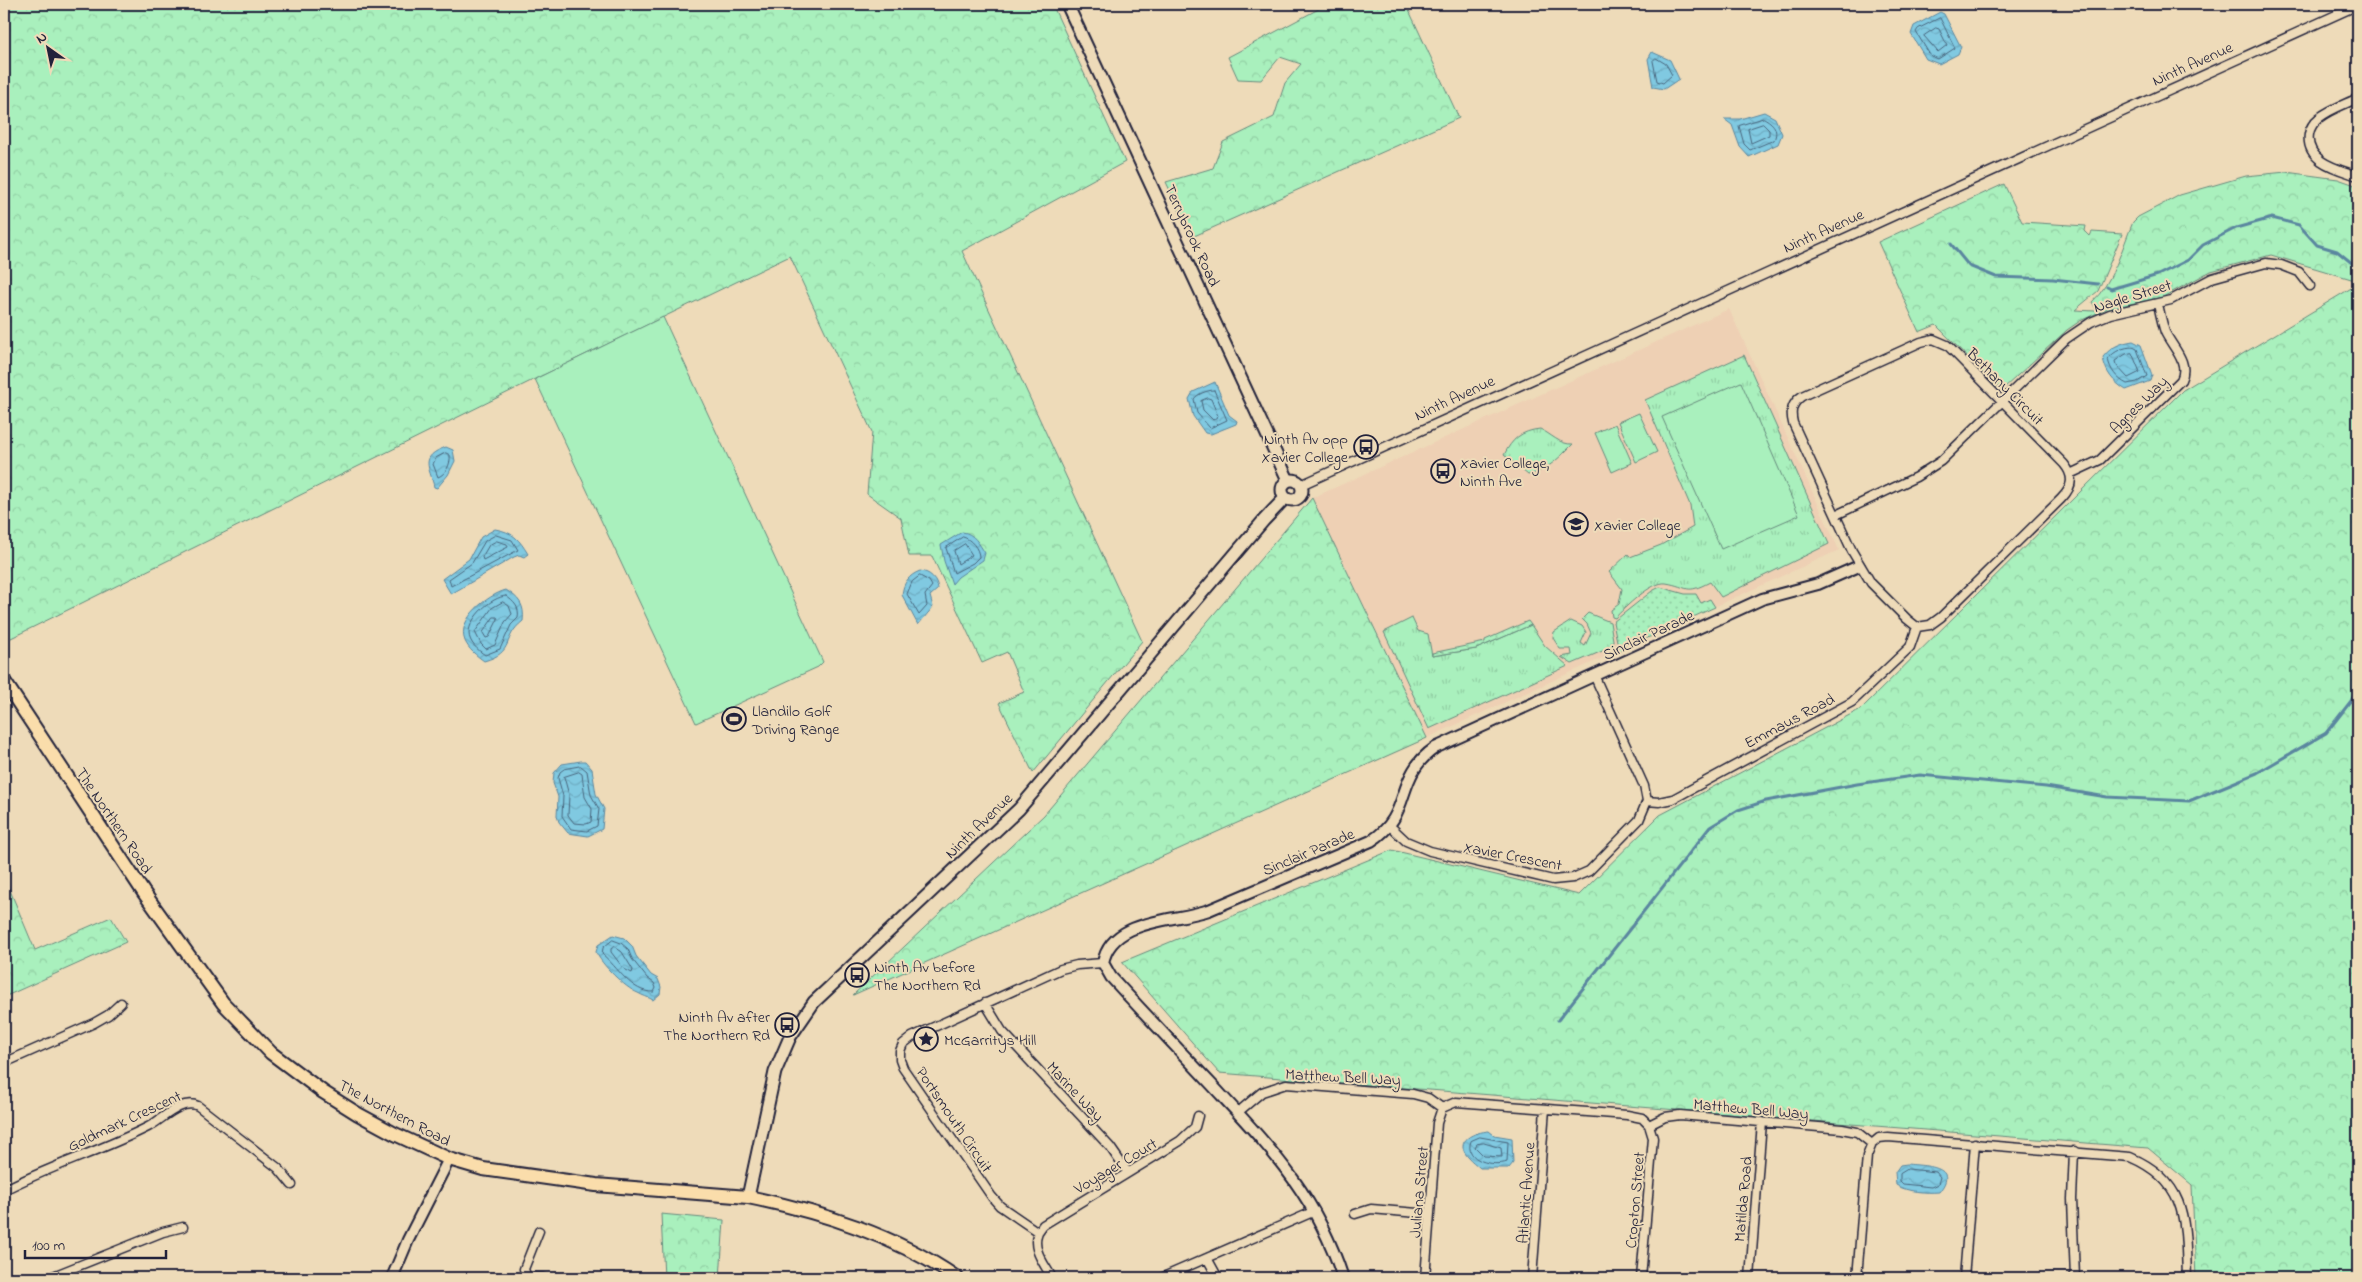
<svg xmlns="http://www.w3.org/2000/svg" width="2362" height="1282" viewBox="0 0 2362 1282" font-family="'Indie Flower',sans-serif">
<defs>
<pattern id="grass-tufts" width="24" height="20" patternUnits="userSpaceOnUse" patternTransform="scale(1.25)"><rect width="24" height="20" fill="#a9f0bd"/><path d="M3 7l-1-3M5 7V3M7 7l1-3M15 17l-1-3M17 17v-4M19 17l1-3" fill="none" stroke="#91cea3"/></pattern>
<pattern id="forest-crowns" width="20" height="18" patternUnits="userSpaceOnUse" patternTransform="scale(1.25)"><rect width="20" height="18" fill="#a9f0bd"/><path d="M2 6a3 3 0 1 1 6 0M12 15a3 3 0 1 1 6 0" fill="none" stroke="#91cea3"/></pattern>
<pattern id="garden-dots" width="8" height="8" patternUnits="userSpaceOnUse" patternTransform="scale(1.25)"><rect width="8" height="8" fill="#a9f0bd"/><path d="M2 2h.1M6 6h.1" fill="none" stroke="#91cea3" stroke-width="1.8" stroke-linecap="round"/></pattern>
<pattern id="water-waves" width="16" height="10" patternUnits="userSpaceOnUse" patternTransform="scale(1.25)"><rect width="16" height="10" fill="#80c9e1"/><path d="M0 5q4-4 8 0t8 0" fill="none" stroke="#6eacc2"/></pattern>
</defs>
<rect width="100%" height="100%" fill="#eedbb9"/>
<filter id="ink" filterUnits="userSpaceOnUse"><feTurbulence type="fractalNoise" baseFrequency=".02" numOctaves="2"/><feDisplacementMap in="SourceGraphic" scale="10" xChannelSelector="R" yChannelSelector="G"/><feConvolveMatrix kernelMatrix="1 2 1 2 8 2 1 2 1" color-interpolation-filters="sRGB"/></filter>
<g filter="url(#ink)">
<path fill="#eed0b4" d="M1729,309L1839,550L1427,738L1312,498Z"/>
<path fill="url(#grass-tufts)" stroke="#66897c" d="M1744,355L1829,544L1721,597L1710,582C1685,595 1690,587 1666,583C1652,581 1624,608 1615,618L1612,617L1611,610L1619,604L1622,589L1609,572L1628,554L1630,557L1661,545L1693,527L1690,505L1645,400Z
M1540,429C1551,434 1560,445 1573,444C1560,457 1547,471 1528,475L1504,455C1512,439 1521,431 1540,429Z
M1588,613L1610,622L1614,646L1572,664L1561,657L1572,655L1571,649H1560L1553,638L1554,632L1571,621L1582,626L1586,632L1581,643L1585,646L1591,633L1587,624L1582,619Z
M1412,618L1418,631L1428,634L1432,656L1476,649L1531,625L1545,646L1568,666L1429,729L1384,632Z"/>
<path fill="url(#forest-crowns)" stroke="#66897c" d="M4,4H1052L1125,162L962,251L1142,641L1033,773L999,703L1024,692L1007,652L982,663L932,556H909L901,518L867,494L872,432L790,256L535,379L5,641Z
M1328,4H1406L1459,118L1192,237L1166,182L1213,168L1223,142L1274,117L1285,83L1301,64L1280,57L1261,80L1238,79L1228,57Z
M2286,172L2338,179L2358,186V281L2271,255L2211,271L2163,297L2106,309L2080,321L2067,330L2004,388L1996,386L1936,325L1919,332L1878,242L2004,184L2022,222L2086,226L2085,231L2090,236L2092,232L2122,234L2098,291L2075,310L2095,311L2097,310L2092,302C2113,283 2122,248 2133,222L2138,217L2180,195L2246,176Z
M2358,284V1278H2196L2192,1185L2148,1148L1219,1073L1122,962L1392,850L1579,895L1660,815L1861,709L2183,390Z
M1312,498L1427,738L853,995L1044,815Z
M4,876L35,950L111,917L126,942L4,997Z
M661,1214L724,1220L720,1278H664Z"/>
<path fill="url(#garden-dots)" stroke="#66897c" d="M1660,587L1685,594H1696L1701,603L1710,599L1715,607L1619,651L1613,622L1652,591Z
M1528,621L1531,625L1476,649L1432,656V653L1485,642V640Z"/>
<path fill="#a9f0bd" stroke="#66897c" d="M663,317L823,662L818,667L696,723L535,379Z
M1741,382L1799,515L1721,549L1662,417Z
M1639,413L1657,452L1636,462L1618,422Z
M1615,424L1632,463L1612,472L1595,433Z"/>
<path fill="url(#water-waves)" stroke="#5a869f" d="M1940,12L1944,14L1961,47L1958,54L1939,64L1926,59L1911,34L1914,26Z
M1652,52L1670,60L1679,79L1664,89L1653,87L1648,59Z
M1764,112L1775,118L1782,134L1778,144L1749,157L1740,147L1732,125L1724,119H1740Z
M2133,341L2141,345L2152,375L2150,381L2126,390C2113,382 2105,372 2103,357C2111,347 2120,343 2133,341Z
M1215,382L1229,415L1237,421L1236,424L1211,434L1205,433L1193,416L1189,399L1193,392Z
M446,447L453,450L455,461L448,475L437,488L434,487C430,467 418,457 446,447Z
M495,529C513,532 519,539 528,554L524,557L519,555L514,557L451,594L442,579L469,559L481,537Z
M962,532C974,533 979,544 985,553L983,560L958,577L952,584L944,561L941,545Z
M920,571C930,572 937,579 938,589L930,596L933,607L918,625L902,595C903,583 909,575 920,571Z
M506,590C519,598 525,605 523,621C501,638 516,652 484,661C476,655 469,650 465,641C456,619 488,595 506,590Z
M581,761H585L592,769L596,794L604,809L602,829L588,836L568,833L559,822L557,816L558,797L553,783L554,773L562,764Z
M613,935L624,938L632,946L636,956L651,975L658,979L661,987L660,994L653,1000C648,997 643,996 638,993C625,988 601,964 596,952L598,945Z
M1489,1131L1494,1135L1512,1138L1513,1163L1509,1168H1480C1476,1164 1471,1161 1468,1157C1453,1140 1475,1132 1489,1131Z
M1907,1164C1924,1166 1961,1165 1939,1192C1926,1193 1907,1192 1896,1185L1895,1172L1900,1165Z"/>
<g fill="none" stroke-linecap="round" stroke-linejoin="round">
<path stroke="#48657d" stroke-width="1" d="M1940,18L1955,48L1938,59L1930,55L1916,32L1918,29Z
M1936,28L1939,29L1947,45L1938,52L1924,36Z
M1656,58L1666,64L1672,75L1663,83L1657,81L1653,61Z
M1764,118C1773,123 1779,129 1774,140L1750,150L1744,144L1739,126Z
M1763,124L1769,130V135L1751,143L1748,129Z
M2133,347L2137,349L2147,376L2137,382L2127,384C2117,379 2110,370 2108,359C2114,351 2124,347 2133,347Z
M2132,353L2140,372L2128,378L2116,365L2115,361L2126,354Z
M1214,390L1227,420L1210,428L1197,413L1194,399C1197,394 1208,390 1214,390Z
M1208,398L1211,399L1218,416L1213,420L1203,410L1201,401Z
M446,453L450,455C451,464 446,474 438,477L433,464L436,458Z
M496,535L512,540L518,550L451,586L449,579L472,563L485,541Z
M963,537C971,539 979,549 979,557L973,563L954,573L946,548Z
M497,541L507,544L508,547L483,560L482,557L489,545Z
M965,544L972,555L958,564L954,551Z
M920,576L929,581L932,586L925,595L927,606L919,615L907,594L912,582Z
M506,596C514,602 520,607 518,618L511,625L500,649L485,655C478,650 469,643 469,633C469,618 491,597 506,596Z
M503,602L509,606L512,614L505,622L495,645L486,649L481,644L475,632L492,608Z
M494,617H497L498,619L489,637L486,638L483,633Z
M581,766L587,771L591,795L599,809L597,826L587,831L571,829L562,816L563,796L558,778L560,772L564,769Z
M579,772L582,774L585,797L592,809L591,822L586,824L574,823L568,815L569,795L564,777Z
M613,940L621,943L628,949L632,959L647,978L654,983L656,988L654,992C631,993 618,967 602,954L603,948Z
M615,947L622,952L633,970L632,973L624,969L611,952V949Z
M1480,1137L1508,1142L1507,1162C1494,1167 1463,1161 1471,1141Z
M1484,1143L1501,1148L1502,1157L1484,1156L1475,1147L1477,1144Z
M1908,1169L1936,1172L1940,1177L1938,1184L1931,1187L1903,1184L1900,1181V1174Z"/>
<path stroke="#5a869f" stroke-width="3" d="M1951,244L1969,266L1996,277L2053,279L2098,284
M2107,287L2111,289L2158,275L2188,260L2203,245L2236,228L2272,218L2299,225L2317,245L2337,251L2358,268
M1558,1020L1710,827L1738,810L1766,801L1857,784L1920,775L2046,787L2107,797L2189,801L2257,773L2326,733L2351,701L2358,688"/>
<g stroke="#22223b" stroke-width="11">
<path id="minor" d="M2358,98C2346,104 2330,109 2319,118C2314,122 2310,128 2309,134C2305,162 2338,169 2358,176
M1933,339L1947,345L2064,464C2075,477 2072,488 2061,499L1941,617L1930,625L1917,627L1907,619L1871,583L1852,551L1793,423C1790,411 1792,403 1802,396L1921,342Z
M2070,474L2100,460L2181,380C2190,362 2172,347 2165,332C2162,323 2160,313 2158,304
M1301,485L2358,5
M1836,515L1916,477L1941,461L2066,339L2091,322L2110,314L2171,300L2212,278L2266,263L2281,265L2299,272L2310,286
M1647,801L1659,802L1673,799L1852,702L1910,647L1917,627
M1390,826L1406,841L1430,851L1553,880L1573,878L1589,871L1639,820L1647,801L1644,786L1594,675
M985,1003L1002,1031L1110,1147L1128,1173
M4,1063L94,1023L108,1015L121,1003
M1237,1113L1262,1092L1286,1084L1413,1094L1428,1098L1442,1108L1456,1102L1627,1115L1642,1118L1649,1125L1665,1117L1680,1115L1842,1129L1857,1132L1872,1144L1879,1138L1888,1137L2130,1157C2189,1182 2185,1223 2187,1278
M2074,1151L2072,1199L2075,1278
M4,1190C50,1166 101,1151 148,1127C162,1120 181,1098 198,1106L278,1168L292,1185
M1355,1214L1371,1209L1429,1214
M1038,1232L1043,1225L1180,1141L1195,1127L1198,1116
M1207,1258L1218,1278
M48,1278L163,1232L183,1227
M527,1278L524,1269L539,1231
M527,1278H543
M1052,1278C1044,1263 1031,1249 1038,1232L1000,1206L992,1197L903,1068L900,1060V1051L903,1044L912,1037L1061,969L1077,965L1103,963
M1161,1278L1315,1211
M1425,1278L1437,1123L1442,1108
M1532,1278L1545,1109
M1641,1278L1653,1138L1649,1125
M1750,1278L1762,1122
M1857,1278L1867,1156L1872,1144
M1964,1278L1975,1143"/>
</g>
<g stroke="#22223b" stroke-width="14">
<path id="tertiary" d="M392,1278L408,1240L449,1159
M1343,1278C1316,1194 1270,1148 1212,1085C1178,1049 1144,1013 1111,977L1103,963C1111,918 1175,922 1209,910L1371,841C1414,814 1393,777 1435,748L1762,599L1818,584L1859,566"/>
</g>
<g stroke="#22223b" stroke-width="15">
<path id="secondary" d="M1067,4L1288,480
M1282 490a10 10 0 1 1 20 0a10 10 0 1 1-20 0Z
M748,1197L775,1072L790,1037L814,1002L1019,809L1264,520L1285,498"/>
</g>
<g stroke="#22223b" stroke-width="16">
<path id="trunk" d="M4,681L144,893L223,1003L271,1053L323,1092L358,1114L395,1134L449,1159L483,1169L596,1185L748,1197C821,1212 895,1235 957,1278"/>
</g>
<use href="#minor" stroke="#eedbb9" stroke-width="8"/>
<use href="#tertiary" stroke="#eedbb9" stroke-width="10"/>
<use href="#secondary" stroke="#eedbb9" stroke-width="11"/>
<use href="#trunk" stroke="#faddab" stroke-width="12"/>
</g>
</g>
<defs>
<g id="bus-ring" transform="scale(1.25)"><circle r="9.5" fill="#eedbb9" stroke="#22223b" stroke-width="1.5"/><path d="M-5-6H5V4H4V6H2V4H-2V6H-4V4H-5ZM-3.5-4V0h7V-4ZM-3.5 1.2v1.5H-2V1.2ZM2 1.2v1.5H3.5V1.2Z" fill="#22223b"/></g>
<g id="school-ring" transform="scale(1.25)"><circle r="9.5" fill="#eedbb9" stroke="#22223b" stroke-width="1.5"/><path d="M0-5L7-2L0 1L-7-2ZM-4 1L0 2.5L4 1V4Q0 6-4 4Z" fill="#22223b"/></g>
<g id="stadium-ring" transform="scale(1.25)"><circle r="9.5" fill="#eedbb9" stroke="#22223b" stroke-width="1.5"/><path d="M0-5a6.5 5 0 1 0 0 10a6.5 5 0 1 0 0-10ZM-3.5-1.8h7v3.6h-7Z" fill="#22223b"/></g>
<g id="sight-ring" transform="scale(1.25)"><circle r="9.5" fill="#eedbb9" stroke="#22223b" stroke-width="1.5"/><path d="M0-6L1.8-2.2L6-1.7L2.9 1.2L3.7 5.4L0 3.3L-3.7 5.4L-2.9 1.2L-6-1.7L-1.8-2.2Z" fill="#22223b"/></g>
</defs>
<g fill-rule="evenodd">
<use href="#bus-ring" x="1366" y="447"/>
<use href="#bus-ring" x="1443" y="471"/>
<use href="#school-ring" x="1576" y="524"/>
<use href="#stadium-ring" x="734" y="719"/>
<use href="#bus-ring" x="857" y="975"/>
<use href="#bus-ring" x="787" y="1025"/>
<use href="#sight-ring" x="926" y="1039"/>
</g>
<g text-anchor="middle" stroke-width="4" stroke-linejoin="round" paint-order="stroke">
<g font-size="16" fill="#22223b" stroke="#eedbb9">
<text transform="translate(2192 63) rotate(-24)" y="6">Ninth Avenue</text>
<text transform="translate(1823 230) rotate(-24)" y="6">Ninth Avenue</text>
<text transform="translate(1193 235) rotate(65)" y="6">Terrybrook Road</text>
<text transform="translate(2132 295) rotate(-17)" y="6">Nagle Street</text>
<text transform="translate(2006 386) rotate(45)" y="6">Bethany Circuit</text>
<text transform="translate(1454 397) rotate(-25)" y="6">Ninth Avenue</text>
<text transform="translate(2138 404) rotate(-45)" y="6">Agnes Way</text>
<text transform="translate(1648 634) rotate(-25)" y="6">Sinclair Parade</text>
<text transform="translate(1789 720) rotate(-28)" y="6">Emmaus Road</text>
<text transform="translate(115 820) rotate(56)" y="6">The Northern Road</text>
<text transform="translate(978 825) rotate(-44)" y="6">Ninth Avenue</text>
<text transform="translate(1308 851) rotate(-23)" y="6">Sinclair Parade</text>
<text transform="translate(1513 855) rotate(11)" y="6">Xavier Crescent</text>
<text transform="translate(1343 1076) rotate(3)" y="6">Matthew Bell Way</text>
<text transform="translate(1076 1091) rotate(47)" y="6">Marine Way</text>
<text transform="translate(1751 1108) rotate(5)" y="6">Matthew Bell Way</text>
<text transform="translate(395 1112) rotate(28)" y="6">The Northern Road</text>
<text transform="translate(955 1119) rotate(56)" y="6">Portsmouth Circuit</text>
<text transform="translate(124 1120) rotate(-25)" y="6">Goldmark Crescent</text>
<text transform="translate(1115 1165) rotate(-31)" y="6">Voyager Court</text>
<text transform="translate(1418 1192) rotate(-85)" y="6">Juliana Street</text>
<text transform="translate(1525 1193) rotate(-86)" y="6">Atlantic Avenue</text>
<text transform="translate(1742 1199) rotate(-85)" y="6">Matilda Road</text>
<text transform="translate(1634 1200) rotate(-85)" y="6">Cropton Street</text>
</g>
<g font-size="16" fill="#22223b" stroke="#eedbb9" text-anchor="start">
<text x="1348" y="444" text-anchor="end">Ninth Av opp<tspan x="1348" dy="18">Xavier College</tspan></text>
<text x="1460" y="468">Xavier College,<tspan x="1460" dy="18">Ninth Ave</tspan></text>
<text x="1594" y="530">Xavier College</text>
<text x="752" y="716">Llandilo Golf<tspan x="752" dy="18">Driving Range</tspan></text>
<text x="874" y="972">Ninth Av before<tspan x="874" dy="18">The Northern Rd</tspan></text>
<text x="770" y="1022" text-anchor="end">Ninth Av after<tspan x="770" dy="18">The Northern Rd</tspan></text>
<text x="944" y="1045">McGarritys Hill</text>
</g>
</g>
<rect width="2362" height="1282" fill="none" stroke="#eedbb9" stroke-width="20"/>
<rect x="10" y="10" width="2342" height="1262" fill="none" stroke="#22223b" stroke-width="2" filter="url(#ink)"/>
<g transform="translate(48 48) rotate(327)" stroke="#eedbb9" stroke-width="4" paint-order="stroke">
<path d="M0-4L9 19L0 12L-9 19Z" fill="#22223b"/>
<text y="-8" font-size="14" font-weight="bold" text-anchor="middle" fill="#22223b">N</text>
</g>
<path d="M25 1250v8h141v-8" fill="none" stroke="#22223b" stroke-width="2.5"/>
<text x="32" y="1250" font-size="15" fill="#22223b" stroke="#eedbb9" stroke-width="4" paint-order="stroke">100 m</text>
</svg>
